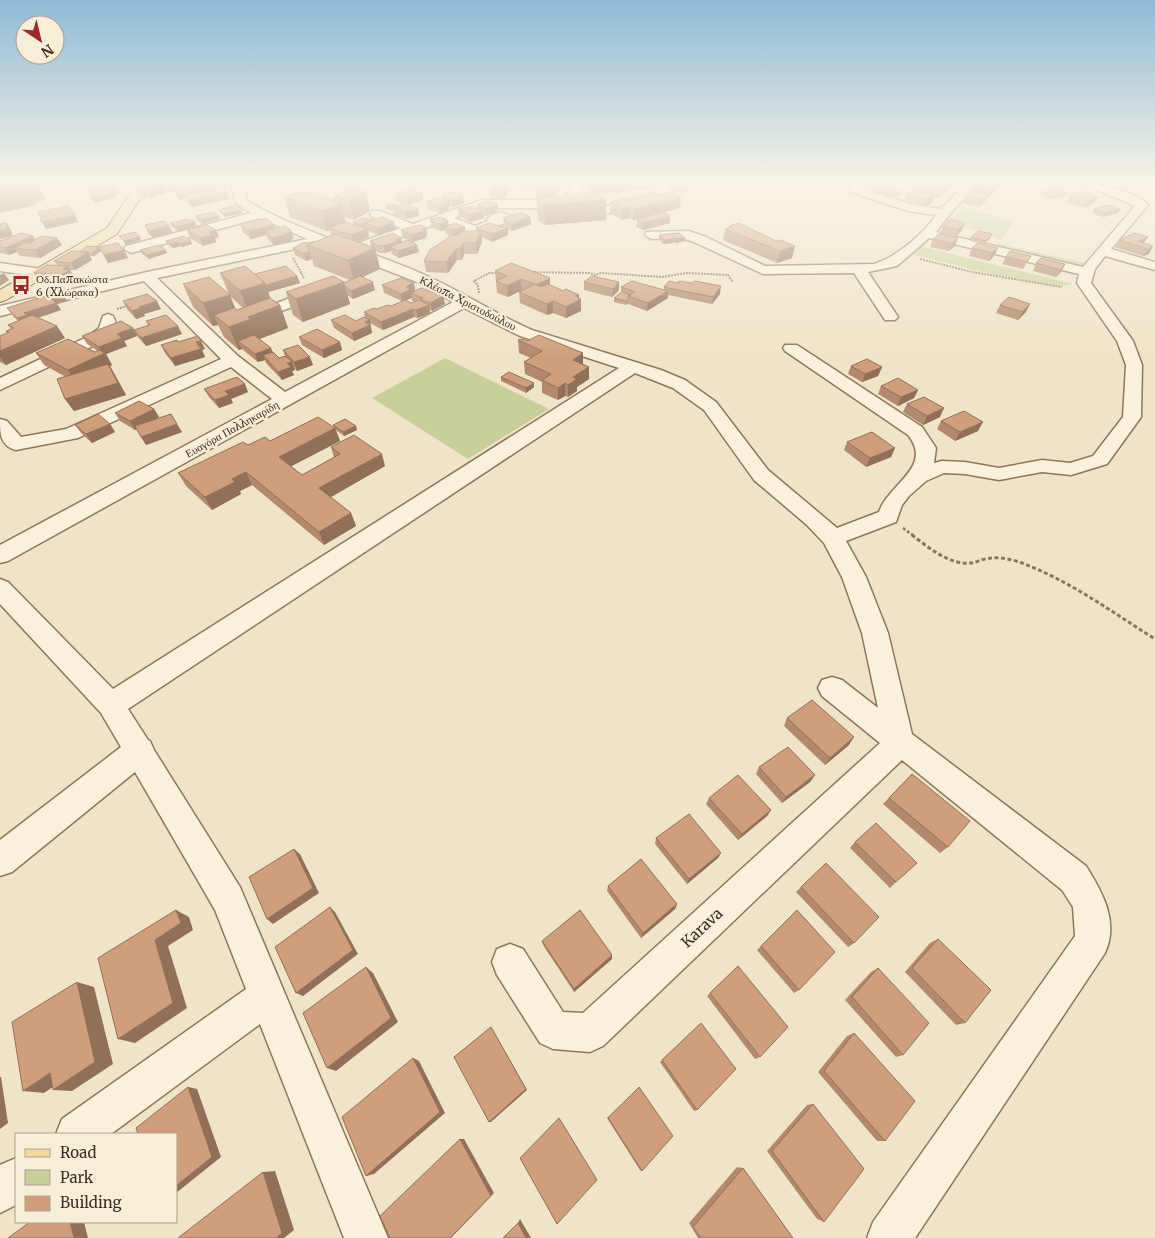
<svg xmlns="http://www.w3.org/2000/svg" width="1155" height="1238" viewBox="0 0 1155 1238" font-family="Merriweather,serif">
<rect width="100%" height="100%" fill="#f0e4c8"/>
<path fill="#c9cf9b" d="M523,183H568L564,193H536L512,190Z
M965,208L1014,222L1001,240L948,221Z
M998,244L1085,263L1081,267L995,247Z
M920,246L1073,284L1061,286L987,273L910,254Z
M445,358L549,409L468,459L372,398Z"/>
<g fill="none" stroke-linecap="round" stroke-linejoin="round">
<g stroke="#8d765c" stroke-width="3">
<path id="minor" d="M231,183H243L247,201C304,234 367,249 427,276C463,292 495,314 532,330L661,370L685,380L716,402L768,470L837,528L879,512C888,484 934,467 908,435L785,351L783,348L785,345H797L922,427L936,448L934,463L942,461L965,462L999,468L1042,460L1070,463L1093,456L1123,417L1126,365L1117,341L1077,283L1079,274L929,238L897,266L868,272L898,317L895,320H885L854,273L763,274L694,242L682,238L651,239L645,235L646,232L688,231L704,236L765,266L874,264C895,258 925,233 936,215L908,211L850,192L848,190L855,183H867L862,189L914,205L941,209L966,183H978L949,215L936,232L1083,267L1135,206L1081,183C1098,183 1136,191 1148,205L1111,249L1155,262V270L1105,256L1095,269L1091,283L1133,341L1142,365L1141,417L1107,464L1071,475L1042,472L999,480L965,474L944,473L926,481L909,496L902,505L896,522L846,541L866,577L888,633L912,734L1086,866C1103,893 1119,922 1105,953L915,1238H867L873,1222L1075,936L1073,907L1062,890L902,760L603,1046L590,1052L553,1049L540,1043L497,975L492,962L497,949L510,944L523,949L563,1012L583,1013L880,743L822,696L818,688L822,680L832,677L842,680L878,708L862,633L842,577L824,543L807,525L754,480L704,410L673,388L635,373L128,709L148,740L150,741L154,750L240,887L388,1238H344L260,1024L111,1134H56L62,1119L246,989L215,910L135,772L12,872L0,876V840L121,747L101,713L0,604V579L8,582L113,689L619,368L520,336L464,308L8,561L0,563V545L272,399L231,367L78,438L16,450C0,446 0,433 0,419L7,421L21,437L66,429L221,359L144,281L0,316V306L147,272L307,239L260,218L131,253L124,249L126,246L251,213L236,203ZM319,244L417,282L453,302L285,392L238,356L157,278Z
M571,183H583L584,186L574,205L582,206C609,206 644,208 661,183H672C669,188 666,195 661,199C642,213 583,217 561,212L560,208H483L454,218L475,226L488,221L487,219C494,212 505,210 512,218L510,221L475,235L442,222L368,249H358L356,246L358,243L401,228L372,217L370,214L372,211H380L413,224L482,200H564L572,186Z
M0,263L41,269L48,273L41,277L0,271Z
M311,285L316,286L318,289L316,292L295,306L248,323L243,321L240,318L243,315L285,300Z
M108,314L113,316C120,327 109,336 101,342L0,390V378L89,336L99,328L103,316Z
M16,1158V1205L0,1213V1165Z"/>
</g>
<g stroke="#5b4430" stroke-width="2">
<path id="major" d="M152,183H168L139,200L117,234L6,300L0,302V290L107,228L129,195Z"/>
</g>
<path stroke="#8d765c" stroke-width="2" stroke-dasharray="2 1" stroke-linecap="butt" d="M821,183L839,189
M293,258L304,278
M920,259L972,272L1062,287
M531,272L590,273L595,275L601,273L662,277L687,273L728,275L733,282
M479,293L478,285L474,281L489,273H498
M117,309L130,305"/>
<path stroke="#8d765c" stroke-width="2.5" stroke-dasharray="3 2" stroke-linecap="butt" d="M903,528L914,536"/>
<path stroke="#8d765c" stroke-width="3" stroke-dasharray="4 2.5" stroke-linecap="butt" d="M912,535C928,547 949,565 970,563C975,563 980,560 985,559C997,556 1011,559 1022,563C1070,581 1112,612 1155,639"/>
<use href="#minor" fill="#faf1dc" fill-rule="evenodd"/>
<use href="#major" fill="#f3d9a0" fill-rule="evenodd"/>
</g>
<path fill="#b2896c" fill-rule="evenodd" d="M165,183H192L193,185L225,191L227,192L229,199L192,207L187,202L186,198L179,200L175,191L170,192L167,189Z
M454,183H470L468,185Z
M588,183H652L651,189L592,194L606,200V220L545,225L538,220L536,194L539,188L560,197H573L592,194L588,187Z
M671,183H695L683,193L670,190Z
M879,183H898V184L892,187Z
M956,183L950,186V190L944,192L943,195L936,198H934L932,203L924,206L904,199L906,193L920,191L925,188L923,187L925,183Z
M979,183H1001L1000,185L996,189L995,192L987,197L986,200L980,207L962,203L965,196L972,190L974,186L978,184Z
M1048,183H1070L1057,186Z
M868,184L899,195L891,197L867,188Z
M164,185L167,192L151,198L141,195L138,188Z
M508,185V192L505,198H491L490,191Z
M355,188L370,211L354,220L344,217L346,222L353,224V222L373,220L394,222L395,229L378,235L368,231L369,237L357,241L371,246L370,241L401,238L402,242L408,240L403,238L401,230L427,235L426,236V238L413,242L417,245L419,252L399,258L392,254L391,251L385,253H380L376,251L380,269L363,277L375,290L353,299L347,295L350,304L303,322L293,315L286,292L344,282L350,280L314,266L312,259L306,261L295,255L293,248L314,242L331,235L330,230L327,231L290,217L284,197L330,200L335,198V196Z
M1042,192H1067L1065,196L1051,199L1040,195Z
M422,193L423,200L409,205L419,216L406,219L394,215L393,211H392L386,209L385,206H398L403,204L396,201L395,194Z
M1070,195L1098,197L1094,203L1085,208L1066,202Z
M442,196H463L464,203L453,207L449,206V209L440,213L428,209L427,202L443,200Z
M610,202L680,208L633,220L630,218L622,220L610,213Z
M477,205L498,211L486,216L484,215V218L470,222L459,216L458,209L477,208Z
M1094,209H1120L1118,213L1103,217L1092,213Z
M219,210L243,213L225,217L221,213Z
M196,216H219L220,219L202,224L197,220Z
M670,216V223L643,230L636,227L637,219Z
M530,217L531,224L512,231L508,229V235L492,242L482,237V242L477,254H464L462,260H457L448,273L426,272L424,261L450,236L446,234L445,230L441,231L432,228L430,219H446V220L448,221L449,225L465,231H476V228L505,227L503,218Z
M195,222L196,226L178,231L171,226L170,223Z
M6,223L11,230L12,236L35,240L57,238L62,245L40,258L20,256L17,252L9,255L0,253V241L11,237Z
M241,224L275,229L294,238L288,242L274,245L268,239L266,235L251,239L243,232Z
M145,225L169,226L173,233L153,238L148,233Z
M729,226L792,258L777,263L723,240L725,229L729,228Z
M943,226L962,230L955,237L940,234Z
M187,230H216L219,237L215,238L216,242L203,246L190,238Z
M679,233L685,241L675,243L673,242V243L663,244L659,239V235Z
M939,234L955,246L949,251L930,247L933,239Z
M971,237L990,238L984,244L970,241Z
M1119,240L1144,243L1153,246L1149,254L1143,256L1114,247Z
M166,241L192,244L182,247L180,246L173,248L167,244Z
M87,246L124,250L128,258L108,263L101,251L94,256H90L92,260L75,270H70L74,277L67,282L39,281L34,273L57,265L54,261L79,252Z
M972,248H998L994,256L989,261L969,256Z
M140,250L167,253L149,259L142,254Z
M1031,256L1023,269L1002,264L1006,257Z
M1036,263L1065,264L1061,272L1056,277L1033,271Z
M495,271L550,278V285L579,298L581,311L566,318L553,313L547,315L520,303L519,292L522,290L508,297L497,293Z
M220,273L297,276L300,283L268,292L271,299L280,305L288,328L260,339L279,358L285,356L283,350L313,365L297,371L294,367L295,370L292,371L294,375L282,380L266,363L265,360L258,362L242,349L239,350L224,337L218,325L213,326L193,307L183,284L229,294ZM230,296L243,308L237,310L235,309Z
M584,282L619,290L612,297L584,290Z
M414,283L415,291L443,296L445,304L432,311L430,310V313L418,318L414,317L383,330L370,323L372,333L354,341L334,328L331,320L356,321L365,318L364,312L391,306L402,301L384,293L382,285ZM412,298V301L415,302L411,303L406,300Z
M621,287L664,289V287L720,294L712,304L668,295V298L647,311L628,304L626,305L614,302V298L621,293Z
M45,292L62,293L67,301L57,304L61,310L38,318L65,338L6,365L0,362V336L7,333L6,331L11,329L8,325L18,321L13,316L7,308L47,295Z
M123,301L161,309L144,314L145,316L136,319L127,309Z
M1030,304L1026,312L1018,320L996,313L1000,305Z
M146,321L182,334L146,346L137,336L124,341L127,346L106,354L112,365L110,366L126,395L74,411L65,399L66,377L44,365L36,353L95,352L98,351L87,344L82,336L133,328L134,330L148,325Z
M299,337L340,342L342,350L324,358L302,345Z
M518,340L527,341L583,353V364L589,367V379L577,387V391L568,397L565,396L558,400L542,393V382L525,374L524,362L531,358L519,353Z
M178,342L205,349L202,350L205,357L175,366L165,353L161,345Z
M851,366L882,367L878,376L862,382L848,374Z
M501,377L534,387L526,393L501,381Z
M881,386L918,390L914,398L898,406L878,394Z
M204,389L248,392L231,399L233,403L219,408L209,397Z
M907,404L940,417L923,425L903,412Z
M154,409L159,417L157,418L182,432L146,445L137,429L135,430L120,421L115,413Z
M941,421L978,431L955,441L937,429Z
M110,424L115,432L92,443L81,433L75,425Z
M333,425L357,430L344,436L336,430L340,441L291,466L302,475L334,457L331,447L385,466L331,497L351,513L356,526L324,545L252,485L240,491L241,494L212,510L186,486L178,473L248,445L334,427Z
M847,442L895,448L891,457L866,467L844,450Z
M787,718L849,745L825,765L784,726Z
M759,767L815,775L810,782L782,803L756,774Z
M912,774L948,847L940,853L883,804Z
M709,798L771,810L767,816L738,840L706,804Z
M656,838L721,853L718,858L687,884L655,844Z
M855,842L896,882L890,888L850,848Z
M608,886L677,904L675,909L641,938L607,891Z
M801,887L854,943L848,947L796,892Z
M797,910L799,990L794,993L757,950Z
M938,939L965,1023L956,1025L905,972L930,943Z
M542,941L612,959L574,992L543,945Z
M878,968L903,1055L896,1057L845,1000L871,972Z
M710,993L760,1057L755,1059L707,996Z
M701,1023L697,1110L694,1111L660,1062Z
M854,1033L885,1141H877L818,1072L847,1036Z
M639,1087L642,1171L640,1170L607,1118Z
M813,1104L824,1222L817,1219L767,1151L807,1105Z
M737,1167L743,1168L793,1238H698L689,1223Z"/>
<path fill="#916f58" d="M24,183H37L44,196L45,200L36,202V205L0,213V190Z
M179,183H192L194,188H173L175,191L170,192L168,186Z
M592,183H652L651,189L592,194Z
M687,183H695L683,193L684,186Z
M898,183V184L892,187L894,184Z
M950,183H956L948,187Z
M999,183H1001L1000,185L996,189L995,192L988,197L991,190L997,186Z
M1058,183H1070L1057,186Z
M223,184L225,191L184,195L186,198L179,200L176,193Z
M164,185L167,192L151,198L148,191Z
M508,185V192L505,198L504,191Z
M951,186L950,190L944,192L943,195L936,198L938,195L943,192L944,189Z
M116,187L120,194H115L117,197L111,199L94,203L90,196L112,188Z
M556,189V195L554,199L548,201L547,194Z
M227,192L229,199L192,207L189,200Z
M366,192L370,211L354,220L349,200Z
M901,192L899,195L891,197L892,194Z
M1067,192L1065,196L1051,199L1053,196Z
M422,193L423,200L408,205L407,198Z
M989,193L986,200L980,207L983,200Z
M463,196L464,203L453,207L452,200Z
M934,196L932,203L924,206L926,199Z
M1098,197L1094,203L1085,208L1088,201Z
M681,198L680,208L633,220L634,209Z
M606,200V220L545,225L544,205Z
M449,202V209L440,213L438,206Z
M341,203L346,224L329,228L330,230L327,231L322,211Z
M498,204V211L486,216V209Z
M630,207V218L622,220V209Z
M418,209L419,216L406,219L405,212Z
M1120,209L1118,213L1103,217L1105,213Z
M242,210L243,213L225,217L224,214Z
M483,211L484,218L470,222L469,215Z
M75,215L78,222L46,229L42,222Z
M219,216L220,219L202,224L201,220Z
M670,216V223L643,230L644,223Z
M530,217L531,224L512,231L511,224Z
M446,219L447,222L448,221L449,228L445,227V230L441,231L440,224Z
M195,222L196,226L178,231L177,227Z
M394,222L395,229L378,235L377,228Z
M6,223L11,230L12,236L0,239V231Z
M365,223L366,227L360,229L359,225Z
M965,223L962,230L955,237L958,230Z
M274,225L276,233L265,231L266,235L251,239L248,231Z
M169,226L173,233L153,238L149,231Z
M465,227V234L453,237L452,230Z
M426,228L427,235L426,236V238L412,242L411,235L422,229Z
M508,228V235L492,242V234Z
M368,229L369,237L353,243L351,235Z
M216,230L219,237L215,238L216,242L203,246L200,238L209,232Z
M291,230L294,238L288,242L274,245L272,238Z
M481,231L482,242L477,254L476,243Z
M992,234L990,238L984,244L986,241Z
M33,236L37,243L15,248L17,252L9,255L5,248Z
M140,237L141,240L125,245L124,241Z
M1148,237L1143,244L1138,241Z
M57,238L62,245L40,258L35,250Z
M401,238L403,245L390,247L391,251L385,253L384,246L396,240Z
M685,238V241L675,243V239Z
M958,238L955,246L949,251L952,244Z
M673,239V243L663,244L664,240Z
M191,241L192,244L182,247L180,244Z
M178,242L180,246L173,248L171,244Z
M463,243L464,254L462,260L460,249Z
M417,245L419,252L399,258L398,251Z
M795,246L792,258L777,263L780,251Z
M1153,246L1149,254L1143,256L1148,249Z
M99,248L101,251L94,256L92,253Z
M375,248L380,269L354,281L348,260Z
M998,248L994,256L989,261L992,253Z
M456,249L457,260L448,273L446,262Z
M124,250L128,258L108,263L104,255Z
M166,250L167,253L149,259L147,255Z
M309,251L312,259L306,261L304,254Z
M88,252L92,260L75,270L71,263Z
M1065,264L1061,272L1056,277L1061,270Z
M68,266L74,277L67,282L63,274V269Z
M4,273L9,280L0,286V275Z
M297,276L300,283L268,292L273,306L249,313L240,291L265,283Z
M550,278V290L538,296L537,285Z
M521,279L522,290L508,297L507,286Z
M344,282L350,304L303,322L296,299Z
M373,282L375,290L353,299L351,291Z
M619,282V290L612,297L613,289Z
M414,283L415,291L411,293L412,298L402,302L401,294L406,287Z
M721,286L720,294L712,304L713,297Z
M668,291V298L647,311L648,303Z
M62,293L67,301L57,304L61,310L30,320L23,326L17,318L50,297Z
M230,295L239,318L214,315L218,325L213,326L203,303Z
M579,295V300L581,299V311L566,318V307L575,296Z
M443,296L445,304L432,311L430,303Z
M157,301L161,309L144,314L145,316L136,319L132,311L139,307Z
M553,301V313L547,315V304Z
M1030,304L1026,312L1018,320L1022,312Z
M280,305L288,328L259,339L238,341L242,349L239,350L229,327L248,317Z
M429,305L430,313L418,318L416,310Z
M413,309L414,317L383,330L381,322Z
M370,320L372,333L354,341L352,333L365,322Z
M57,326L65,338L6,365L0,357V351Z
M178,326L182,334L146,346L141,338Z
M133,328L137,336L124,341L127,346L106,354L112,365L110,366L126,395L74,411L65,399L76,382L68,370L103,354L99,347L117,334Z
M201,341L205,349L202,350L205,357L175,366L171,358L196,342Z
M340,342L342,350L324,358L322,350Z
M271,348L274,356L263,355L265,360L258,362L255,354Z
M583,353V365L573,360Z
M310,357L313,365L297,371L294,362Z
M292,362L295,370L292,371L294,375L282,380L278,372L287,363Z
M589,367V379L577,387V391L568,397V385L573,377Z
M882,367L878,376L862,382L865,374Z
M534,383V387L526,393V388Z
M565,383V396L558,400V388Z
M245,384L248,392L231,399L233,403L219,408L215,400L225,391Z
M918,390L914,398L898,406L901,397Z
M944,408L940,417L923,425L927,416Z
M154,409L159,417L135,430L130,421Z
M983,422L978,431L955,441L960,432Z
M110,424L115,432L92,443L86,434Z
M177,424L182,432L146,445L141,437Z
M356,426L357,430L344,436L343,432Z
M335,428L340,441L284,470L279,457Z
M895,448L891,457L866,467L870,458Z
M382,454L385,466L324,501L319,488Z
M246,472L252,485L240,491L241,494L212,510L205,497L232,479Z
M351,513L356,526L324,545L319,532Z
M854,737L849,745L825,765L830,758Z
M815,775L810,782L782,803L786,797Z
M771,810L767,816L738,840L742,834Z
M294,849L300,854L319,893L273,924L267,919Z
M721,853L718,858L687,884L689,879Z
M677,904L675,909L641,938L643,933Z
M330,907L335,912L358,954L303,996L296,993Z
M176,910L189,917L193,930L168,946L187,1008L135,1043L118,1039L155,940Z
M612,955V959L574,992V989Z
M366,967L373,973L398,1022L336,1071L327,1068Z
M77,982L94,987L113,1064L72,1091L53,1090Z
M491,1027L527,1090L491,1122H489Z
M413,1058L419,1061L445,1113L374,1174L366,1176Z
M50,1073L69,1076L44,1093L23,1091Z
M0,1077H1L8,1123L0,1129Z
M188,1087L197,1089L221,1157L176,1193V1186Z
M460,1139H464L494,1193L451,1238H450Z
M275,1171L294,1230L284,1238H276L263,1172Z
M520,1219L531,1238H526L518,1223Z
M70,1222H84L88,1238H74Z"/>
<path fill="#cf9f7d" stroke="#916f58" d="M0,183H24L25,186L0,190Z
M113,183H114L116,187L112,188L113,190L108,193L90,196L87,188Z
M152,183H157L164,185L148,191L138,188Z
M165,183H179L168,186Z
M202,183H222L223,184L176,193L173,188Z
M671,183H687L684,186Z
M876,183L901,192L892,194L868,184Z
M938,183L951,186L944,189L924,184Z
M980,183H989L998,185L991,190L974,186Z
M494,184L508,185L504,191H490Z
M927,187L944,192L938,195L920,190Z
M222,188L227,192L189,200L184,195Z
M355,188L366,192L349,200L335,196Z
M539,188L556,189L553,192L547,194H536Z
M1056,188L1067,192L1053,196L1042,192Z
M409,190L422,193L407,198L395,194Z
M914,190L934,196L926,199L906,193Z
M971,190L989,193L983,200L965,196Z
M304,191L341,203L322,211L284,197Z
M1082,191L1098,197L1088,201L1070,195Z
M451,192L463,196L452,200L442,196Z
M591,193L606,200L544,205L537,200L556,196L560,197L569,195L573,197Z
M653,193L663,195L671,193L681,198L634,209L630,207L622,209L610,202Z
M335,198L336,202L330,200Z
M437,198L449,202L438,206L427,202Z
M487,201L498,204L486,209L477,205Z
M404,203L418,209L405,212L393,208Z
M392,204L397,206L391,208L385,206Z
M237,205L242,210L224,214L219,210Z
M1109,205L1120,209L1105,213L1094,209Z
M69,206L75,215L42,222L40,218L48,216H40L38,212Z
M472,206L483,211L469,215L458,209Z
M214,212L219,216L201,220L196,216Z
M664,212L670,216L644,223L637,219Z
M522,213L530,217L511,224L504,220L505,219L503,218L511,215Z
M382,217L394,222L377,228L365,223Z
M440,217L446,219L444,220L448,221L440,224L430,221L433,220L430,219Z
M266,218L274,225L248,231L241,224Z
M364,218L373,220L359,225L353,222Z
M189,219L195,222L177,227L170,223Z
M950,219L965,223L958,230L943,226Z
M165,221L169,226L149,231L145,225Z
M345,222L368,229L351,235L329,228Z
M6,223L8,229L0,231V224Z
M455,223L465,227L452,230L445,227Z
M489,223L508,228L492,234L476,228Z
M739,223L776,241L780,240L795,246L780,251L725,229L731,227L729,226Z
M207,225L216,230L209,232L213,235L200,238L187,230Z
M421,225L426,228L422,229L425,231L411,235L401,230L415,226Z
M285,226L291,230L285,235L272,238L265,231Z
M463,231H481L476,243H463L460,249H456L446,262L424,261L430,250L452,235H457Z
M978,231L992,234L986,241L971,237Z
M135,232L140,237L124,241L119,236Z
M21,233L33,236L5,248L0,246V241Z
M393,233L401,238L396,240L398,241L384,246H378L370,241Z
M679,233L685,238L675,239L672,237L673,239L664,240L659,235Z
M1134,233L1148,237L1138,241L1153,246L1148,249L1119,240Z
M335,234L375,248L348,260L307,245Z
M939,234L958,238L952,244L933,239Z
M42,236L57,238L35,250L15,248L25,243H30Z
M184,236L191,241L180,244L178,242L171,244L166,241Z
M408,240L417,245L398,251L390,247Z
M313,242H314L307,245L309,251L304,254L293,248L303,243Z
M118,243L124,250L104,255L99,247Z
M978,243L998,248L992,253L972,248Z
M159,245L166,250L147,255L140,250Z
M87,246L100,247L92,253L79,252Z
M72,251L88,252L71,263L54,261Z
M1010,251L1031,256L1027,262L1006,257Z
M1041,258L1065,264L1061,270L1036,263Z
M511,263L550,278L537,285L521,279L507,286L496,281L507,276L495,271Z
M46,265L68,266L63,269L70,270L63,274L34,273Z
M245,266L265,283L240,291L220,273Z
M286,266L297,276L266,285L255,274Z
M333,276L344,282L296,299L286,292Z
M360,276L373,282L351,291L345,287L344,283Z
M592,276L619,282L613,289L584,282Z
M209,277L230,295L203,303L183,284Z
M401,278L414,283L406,287L411,289L401,294L382,285Z
M632,281L668,291L648,303L628,296L635,292L621,287Z
M669,281L678,283L679,281L692,283L695,281L721,286L713,297L664,287Z
M535,284L541,287L548,284L563,291L566,289L579,295L575,296L581,299L566,307L553,301L547,304L519,292Z
M421,288L443,296L430,303L420,299L423,298L411,293Z
M57,289L62,293L50,297L56,303L24,313L27,315L17,318L7,308L48,295L45,292Z
M622,292L631,295L628,296V300L626,301L614,298Z
M147,294L157,301L139,307L141,308L132,311L123,301Z
M1009,297L1030,304L1022,312L1000,305Z
M270,298L280,305L248,317L251,319L229,327L214,315L234,308L237,310Z
M405,300L411,303L419,300L429,305L416,310L413,309L381,322L364,312L374,308L377,309L388,305L391,306Z
M32,315L57,326L0,351V336L9,332L6,331L14,328L8,325Z
M166,315L178,326L141,338L134,330L150,325L146,321Z
M345,315L356,321L364,317L370,320L365,322L370,325L352,333L331,320Z
M121,321L133,328L117,334L122,338L99,347L82,336Z
M317,329L340,342L322,350L299,337Z
M254,335L271,348L255,354L238,341Z
M539,335L583,353L573,360L589,367L573,377L577,379L568,385L565,383L558,388L542,380L551,374L524,362L542,351L518,340L522,339L527,341Z
M198,336L201,341L196,342L201,349L171,358L161,345L177,340L178,342Z
M68,339L95,352L99,350L105,353L68,370L36,353Z
M298,345L310,357L294,362L283,350Z
M273,352L279,358L286,356L292,362L287,363L291,367L278,372L263,355Z
M867,359L882,367L865,374L851,366Z
M108,364L118,383L65,399L57,379Z
M509,372L534,383L526,388L501,377Z
M237,377L245,384L225,391L229,395L215,400L204,389Z
M898,378L918,390L901,397L881,386Z
M924,397L944,408L927,416L907,404Z
M139,401L154,409L130,421L115,413Z
M964,411L983,422L960,432L941,421Z
M98,414L110,424L86,434L75,425Z
M171,414L177,424L141,437L135,426Z
M318,417L335,428L279,457L302,475L340,454L331,447L354,435L382,454L319,488L351,513L319,532L246,472L232,479L235,482L205,497L178,473L243,442L248,445L265,437L270,441Z
M345,419L356,426L343,432L333,425Z
M872,432L895,448L870,458L847,442Z
M812,700L854,737L830,758L787,718Z
M788,747L815,775L786,797L759,767Z
M912,774L970,821L948,847L889,798Z
M738,775L771,810L742,834L709,798Z
M689,814L721,853L689,879L656,838Z
M876,823L917,863L896,882L855,842Z
M294,849L313,888L267,919L249,877Z
M641,859L677,904L643,933L608,886Z
M826,863L879,917L854,943L801,887Z
M330,907L353,950L296,993L275,947Z
M176,910L181,923L155,940L173,1003L118,1039L98,958Z
M580,910L612,955L574,989L542,941Z
M797,910L835,952L799,990L761,946Z
M938,939L991,990L965,1023L912,968Z
M738,966L788,1027L760,1057L710,993Z
M366,967L391,1018L327,1068L303,1013Z
M878,968L929,1023L903,1055L852,997Z
M77,982L95,1062L53,1090L50,1073L23,1091L12,1022Z
M701,1023L736,1069L697,1110L662,1060Z
M491,1027L526,1089L489,1122L454,1057Z
M854,1033L915,1101L885,1141L824,1071Z
M413,1058L440,1112L366,1176L342,1117Z
M188,1087L212,1157L176,1186V1134H138L136,1128Z
M639,1087L673,1136L642,1171L608,1118Z
M813,1104L864,1169L824,1222L772,1151Z
M559,1118L597,1180L557,1224L520,1158Z
M460,1139L491,1196L450,1238H390L380,1216Z
M743,1168L793,1238H701L693,1227Z
M263,1172L282,1233L276,1238H178Z
M30,1222H70L74,1238H8Z
M518,1223L526,1238H503Z"/>
<linearGradient id="sky" x2="0" y2="1"><stop stop-color="#8fbad6"/><stop offset="0.51" stop-color="#f8f3e6"/><stop offset="1" stop-color="#f8f3e6" stop-opacity="0"/></linearGradient>
<rect width="1155" height="357" fill="url(#sky)"/>
<defs>
<g id="bus-bare" transform="scale(1.5)"><path d="M-5-6H5V4H4V6H2V4H-2V6H-4V4H-5ZM-3.5-4V0h7V-4ZM-3.5 1.2v1.5H-2V1.2ZM2 1.2v1.5H3.5V1.2Z" fill="#9e2a2b" stroke="#f7eed8" stroke-width="2.5" paint-order="stroke"/></g>
</defs>
<g fill-rule="evenodd">
<use href="#bus-bare" x="21" y="285"/>
</g>
<g text-anchor="middle" stroke-width="4.5" stroke-linejoin="round" paint-order="stroke">
<g font-size="11" fill="#3d2e20" stroke="#f7eed8" text-anchor="start">
<text x="36" y="283">Οδ.Παπακώστα<tspan x="36" dy="13">6 (Χλώρακα)</tspan></text>
</g>
<g font-size="11" fill="#3d2e20" stroke="#f7eed8">
<text transform="translate(468 303) rotate(27)" y="4">Κλέοπα Χριστοδούλου</text>
<text transform="translate(232 429) rotate(-29)" y="4">Ευαγόρα Παλληκαρίδη</text>
</g>
<g font-size="15" fill="#3d2e20" stroke="#f7eed8">
<text transform="translate(702 928) rotate(-43)" y="5">Karava</text>
</g>
</g>
<rect x="15" y="1133" width="162" height="90" fill="#f7eed8" stroke="#ada18e"/>
<rect x="25" y="1149" width="25" height="8" fill="#f3d9a0" stroke="#ada18e"/>
<text x="60" y="1158" font-size="15" fill="#3d2e20">Road</text>
<rect x="25" y="1170" width="25" height="15" fill="#c9cf9b" stroke="#ada18e"/>
<text x="60" y="1183" font-size="15" fill="#3d2e20">Park</text>
<rect x="25" y="1196" width="25" height="15" fill="#cf9f7d" stroke="#ada18e"/>
<text x="60" y="1208" font-size="15" fill="#3d2e20">Building</text>
<g transform="translate(40 40) rotate(145)"><circle r="24" fill="#f7eed8" stroke="#ada18e"/>
<path d="M0-4L9 19L0 12L-9 19Z" fill="#9e2a2b"/>
<text y="-8" font-size="14" font-weight="bold" text-anchor="middle" fill="#3d2e20">N</text>
</g>
</svg>
